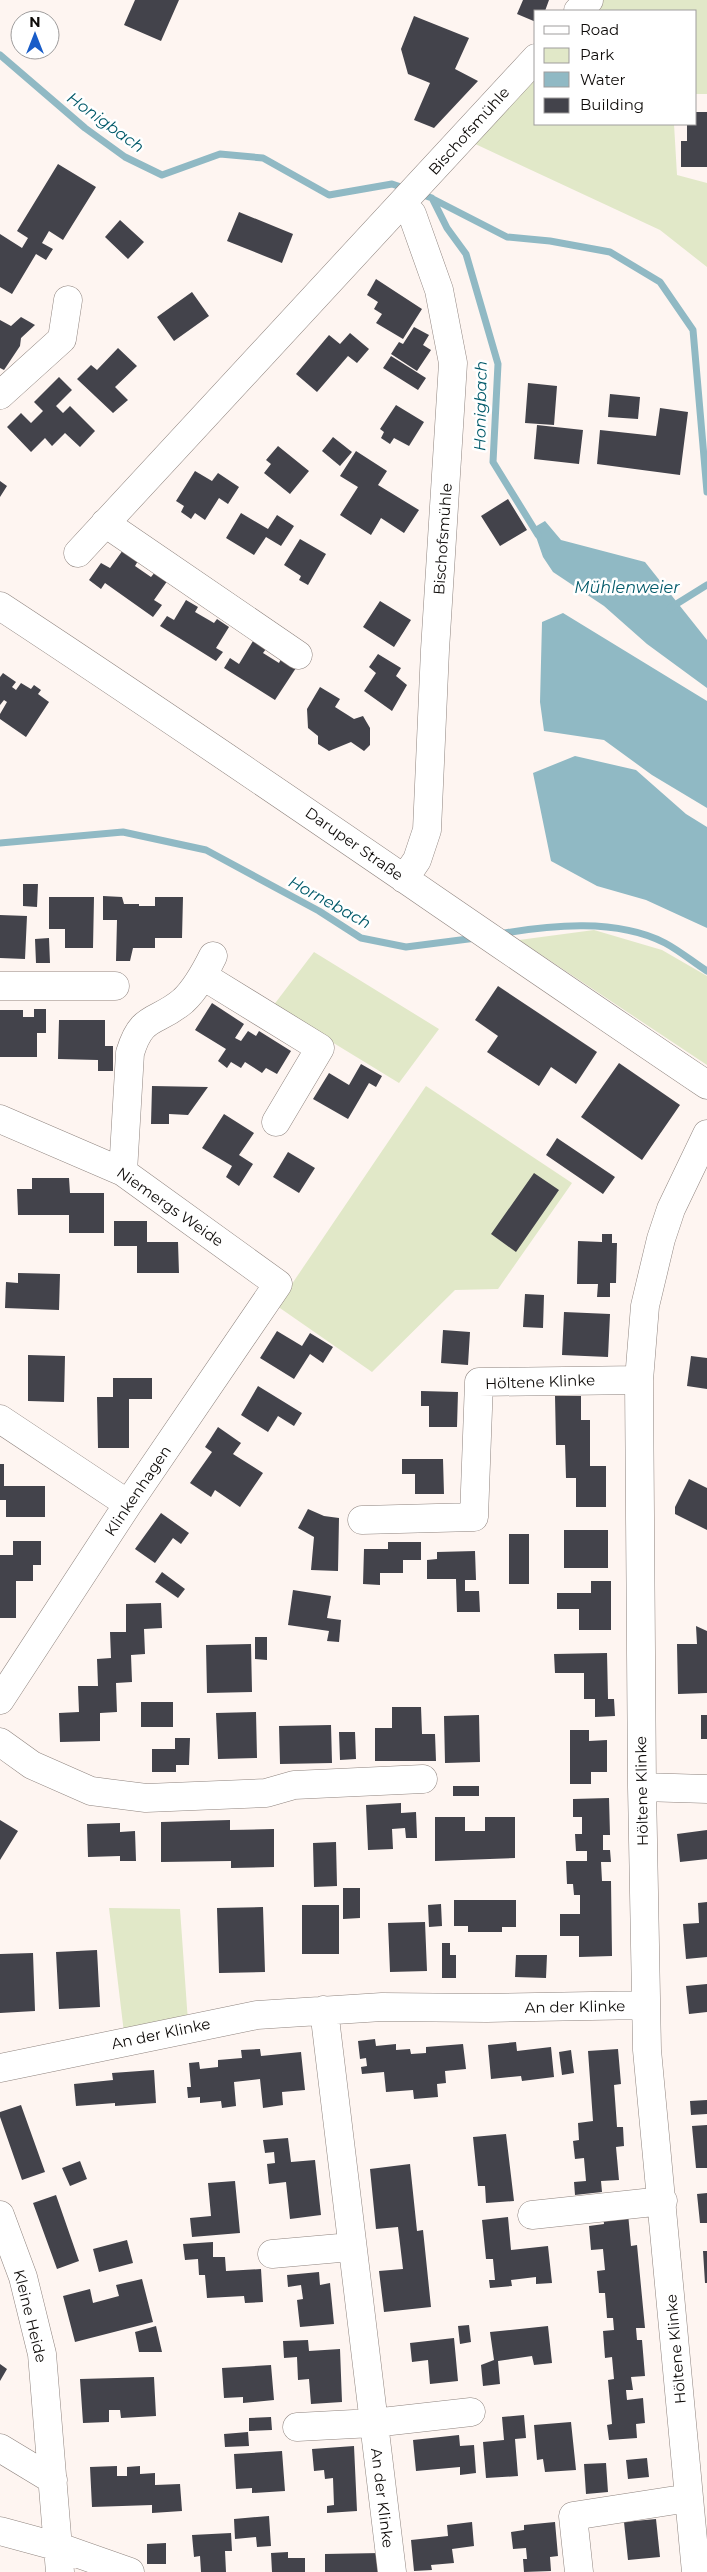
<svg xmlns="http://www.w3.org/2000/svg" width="707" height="2572" viewBox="0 0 707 2572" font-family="Montserrat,sans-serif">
<rect width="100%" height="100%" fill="#fef5f1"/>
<path fill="#e1e8c8" d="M597,0H707V94H696V11H587Z
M536,69V124H674L677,175L707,183V267L660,230L471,142Z
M594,930L662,950L707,976V1065L519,940Z
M314,952L439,1029L399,1083L273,1006Z
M426,1086L572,1183L498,1289L455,1290L372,1372L277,1306Z
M109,1908L180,1909L188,2022L124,2033Z"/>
<path fill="#90b9c4" d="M545,521L561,540L645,562L707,640V688L647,644L604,606L553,572L543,557L533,528Z
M563,613L707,701V808L652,775L604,740L544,731L540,702L542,622Z
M575,756L636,770L686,814L707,827V928L646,900L597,886L551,861L533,773Z"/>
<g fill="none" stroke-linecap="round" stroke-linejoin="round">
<path stroke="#90b9c4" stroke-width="7" d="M0,55L85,128L125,157L162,175L220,154L263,158L329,195L392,184L407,189
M420,194L432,198L447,228L466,254L498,364L493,462L538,535
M433,199L507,237L550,241L610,252L660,282L693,330L707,492
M670,608L707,585
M0,843L123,832L206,850L319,911L361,938L406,947L476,938
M499,934C550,925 617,918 665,943C680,951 693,962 707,971"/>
</g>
<path fill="#43434b" d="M135,0H179L161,41L124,25Z
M523,0H549L545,11H536V22L517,14Z
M414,16L469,38L455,69L478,81L434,128L414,120L430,83L408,74L401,49Z
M696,112H707V167H681V141H687V124H696Z
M58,164L96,187L63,240L49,231L42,243L53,249L46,260L36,254L12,294L0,287V234L22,248L28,238L17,231Z
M239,212L293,234L282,263L227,241Z
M120,220L144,242L128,259L105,237Z
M376,279L422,309L403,339L376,323L382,314L374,309L378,302L367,295Z
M192,292L209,316L174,341L157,317Z
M21,317L35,325L21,338L20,346L4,370L0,368V320L11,326Z
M414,327L429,335L423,345L431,350L417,371L391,354L399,342L403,344Z
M350,333L369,349L357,363L348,356L317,392L296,374L329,335L340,344Z
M118,348L137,366L115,387L128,400L113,413L77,379L91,365L97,370Z
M391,356L426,378L418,390L383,368Z
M59,377L72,390L56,406L63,413L70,406L95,431L80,447L65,433L52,446L45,438L31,452L7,427L21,413L31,423L43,411L34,402Z
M528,383L557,386L554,425L525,423Z
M610,394L640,397L638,419L608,417Z
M396,405L424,422L409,446L394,438L390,444L381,438L384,432L380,429Z
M660,408L688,412L680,475L597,464L600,430L656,436Z
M537,425L583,430L579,464L534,459Z
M333,437L352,452L340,466L322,451Z
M278,446L309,471L290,494L264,473L271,464L266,460Z
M356,451L387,471L378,485L419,510L404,533L381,518L371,535L340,515L358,487L340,476Z
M195,471L212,481L218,473L239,487L228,504L219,498L205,520L195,513L191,519L181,512L184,506L176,501Z
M0,481L7,486L0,497Z
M508,499L527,530L500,546L481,516Z
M241,513L268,529L277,515L294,526L281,546L266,537L254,555L226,538Z
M300,539L326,554L308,585L299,580L301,576L284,565Z
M123,550L138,561L135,566L151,577L156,571L168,580L154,600L162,605L153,617L105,583L101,589L89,580L101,563L110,568Z
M186,600L198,607L195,612L214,623L217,619L229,627L216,648L223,652L216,661L160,626L167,616L174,620Z
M380,601L411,620L394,647L363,627Z
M253,641L266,649L263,653L279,663L281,659L296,668L275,700L224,668L230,658L239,664Z
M378,654L401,668L396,676L407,685L392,711L364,691L376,673L369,667Z
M3,673L16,682L12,687L16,690L21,683L31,689L34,685L41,690L38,694L49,702L26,737L0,719V714L7,702L4,700L0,705V677Z
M320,687L340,699L335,707L354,719L363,716L370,728V745L364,751L351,742L329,751L318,744V736L308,728L307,709Z
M23,884H38L37,907L23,906Z
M103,896L122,897L124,904H139V906H155V897H183L182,938H155V948H133L130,961H116L117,920H103Z
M49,897H94L93,948H65V929H49Z
M0,915L27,916L25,959L0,958Z
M49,938L50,963H36L35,939Z
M498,986L597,1052L576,1084L551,1067L539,1086L487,1052L498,1036L475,1020Z
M212,1003L244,1024L235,1038L241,1041L248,1031L256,1036L259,1031L291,1051L277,1074L266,1068L262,1073L245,1062L241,1068L231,1062L227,1068L218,1061L226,1049L195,1030Z
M34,1009H46V1033H37V1057H0V1010H23V1017H34Z
M59,1020H105V1046H113V1071H98V1060L58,1059Z
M619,1063L680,1105L642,1160L581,1117Z
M361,1064L382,1076L376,1087L369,1083L348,1119L313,1099L329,1073L349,1085Z
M152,1086L208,1087L188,1115L169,1114V1124H151Z
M224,1114L254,1133L239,1155L253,1164L239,1186L226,1177L232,1166L202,1148Z
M557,1138L615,1177L603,1194L546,1155Z
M288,1152L315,1168L299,1193L273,1177Z
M534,1173L559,1190L516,1252L491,1234Z
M32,1178H69L70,1193H104V1233H69V1215H18L17,1189H32Z
M114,1221H147V1242H178L179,1273H137V1246H114Z
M602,1234H612V1243H617L616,1283H610V1297H597L598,1284H577L578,1241L602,1242Z
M18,1273L60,1274L59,1310L5,1308L6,1282L18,1283Z
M525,1294L544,1295L543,1328L523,1327Z
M564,1312L610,1314L608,1357L562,1355Z
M443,1330L470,1332L468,1365L441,1363Z
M277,1331L302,1346L310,1333L333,1347L323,1363L310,1354L294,1379L260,1358Z
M28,1355L65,1356L64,1402L28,1401Z
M691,1356L707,1358V1389L687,1386Z
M113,1378H152V1399H129V1448H98L97,1397H113Z
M258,1386L302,1413L294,1426L278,1416L268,1432L241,1415Z
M421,1391L458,1392L457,1427H429V1406H421Z
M555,1396H581V1420H590V1466H606V1507H576V1478H566L565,1445H556Z
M218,1427L241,1443L233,1454L263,1473L240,1507L215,1490L211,1497L190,1483L212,1452L205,1447Z
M402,1459H443L444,1494H415V1474H402Z
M0,1464H4V1486H45V1517H6V1500H0Z
M689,1479L707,1488V1530L675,1514V1507Z
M308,1509L324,1516L339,1518L338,1571L311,1570L314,1537L298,1528Z
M161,1513L189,1533L181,1544L173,1538L155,1563L135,1549Z
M564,1530H608V1568H564Z
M509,1534H529V1584H509Z
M13,1541H41V1565H33V1581H16V1618H0V1555H13Z
M388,1542H421V1560H403V1573H380V1585L363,1584L364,1549H388Z
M475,1551L476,1580H465V1591H479L480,1612H457L456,1579H427V1560L437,1559V1552Z
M162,1572L185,1589L178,1598L155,1582Z
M591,1581H611V1630H579V1609H557V1593H591Z
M293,1590L331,1596L327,1618L341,1620L339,1642L327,1641L329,1631L288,1625Z
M161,1603L162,1628L144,1629L145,1654L131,1655L132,1682L116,1683L117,1712L100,1713V1741L60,1742L59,1713L79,1712L78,1686H98L97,1659L111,1658L110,1632H126V1604Z
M696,1626L707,1631V1693L678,1694L677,1644H697Z
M255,1637H267V1660L255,1659Z
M251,1644L252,1692L207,1693L206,1645Z
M607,1653L608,1699H614L615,1716L595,1717V1699H584V1673H555L554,1654Z
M141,1702H173V1727H141Z
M392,1707H421L422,1734H435L436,1761H375V1728H392Z
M256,1712L257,1758L218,1759L216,1713Z
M479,1715L480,1762L445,1763L444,1716Z
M701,1715H707V1739H701Z
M331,1725L332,1763L280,1764L279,1726Z
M570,1730H589V1741L607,1740V1772H591V1784H570Z
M339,1732H355L356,1759L340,1760Z
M175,1738H190L189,1765H176V1772H152V1749H175Z
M453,1786H479V1796H453Z
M609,1798L610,1835H603V1850H610L611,1862H601L602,1881H611L612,1956L579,1957V1936H560V1914H580V1895H574L573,1884H567L566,1861H587V1851H576L575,1834H582V1817H573V1799Z
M401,1803V1813L416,1812L417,1838H406L405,1828L392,1829L393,1849L368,1850L366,1805Z
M435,1817H465V1831H485V1817H515V1858L435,1861Z
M0,1820L18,1831L0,1860Z
M230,1820V1830L274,1829V1867L231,1868V1861L161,1862V1822Z
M120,1823V1832L135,1831L136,1861H120V1856L88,1857L87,1824Z
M707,1830V1859L680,1862L677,1834Z
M336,1842L337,1886L314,1887L313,1843Z
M343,1888H360V1918L343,1919Z
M454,1900H516V1927H502V1932H468V1926H454Z
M707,1902V1957L686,1959L683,1924L699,1923L698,1903Z
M441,1904L442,1926L429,1927L428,1905Z
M302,1905H339V1954H302Z
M263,1907L265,1972L219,1973L217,1908Z
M425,1922L427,1971L390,1972L388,1923Z
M442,1943H450V1955H456V1978H442Z
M97,1950L100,2007L59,2009L56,1952Z
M33,1953L35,2011L0,2013V1954Z
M516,1955H547L546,1978L515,1977Z
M707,1984V2012L689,2014L686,1986Z
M375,2039L376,2046L396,2044V2050L410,2049L411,2054L426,2053V2047L463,2044L466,2069L445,2071L446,2083L437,2084L438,2097L414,2099L413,2090L386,2092L384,2072L362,2074L361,2067L367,2066L366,2058L360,2059L358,2041Z
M516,2042L517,2051L551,2047L554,2077L522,2081L521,2076L491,2079L488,2045Z
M260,2049L261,2056L301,2052L305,2090L282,2092L283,2105L263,2108L260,2079L234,2082L236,2106L222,2108L221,2101L200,2103V2097L188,2098L187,2087H191L189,2063L199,2062L200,2069L218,2067V2060L242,2058L241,2050Z
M618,2049L621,2084L614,2085L617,2127H623L624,2146L616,2147L619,2180L601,2181L602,2192L575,2195L574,2182L586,2181L584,2158L575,2159L573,2141L579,2140L578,2123L593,2121L588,2051Z
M571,2050L574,2073L562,2075L559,2052Z
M154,2070L156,2103L115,2106V2103L76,2106L74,2084L113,2080L112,2073Z
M707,2100V2114L691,2115L690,2101Z
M21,2105L45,2172L22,2180L0,2117V2112Z
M707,2125V2168H696L692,2126Z
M506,2134L514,2201L486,2203L485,2186H478L473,2137Z
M288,2138L291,2162L315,2160L321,2215L290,2219L286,2182L269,2184L267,2164L275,2163L274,2152L265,2153L263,2140Z
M80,2161L87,2179L70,2186L62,2168Z
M410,2164L417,2231L423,2230L431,2307L384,2312L379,2271L403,2269L398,2227L376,2229L370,2169Z
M235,2181L240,2233L192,2237L190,2218L211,2216L208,2183Z
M707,2193V2223H700L697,2194Z
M56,2195L79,2261L57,2269L33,2203Z
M628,2213L631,2246L637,2245L645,2328H636L637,2340H642L645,2376L631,2377L633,2390H626L627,2400L643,2398L645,2423L636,2424L637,2438L609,2440L607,2425L612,2424L608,2380L614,2379L612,2357L605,2358L603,2331L614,2330L613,2318H607L605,2293H599L597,2271L605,2270L603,2249L591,2250L589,2226L604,2224L603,2216Z
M508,2217L511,2250L548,2246L552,2283L536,2284V2277L511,2280L512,2286L490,2288L489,2280H495L493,2259H486L482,2220Z
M127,2240L133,2263L99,2272L93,2249Z
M213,2242V2257H225L226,2271L261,2269L263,2302L245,2303L244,2296L207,2298L205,2275H199L198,2259L185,2260L183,2244Z
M703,2251H707V2283H705Z
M319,2272L320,2285L330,2283L334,2324L300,2327L297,2300L303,2299L301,2285L288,2287L287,2275Z
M142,2279L153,2322L75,2342L63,2296L90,2289L93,2303L119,2296L116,2285Z
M469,2325L471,2342L460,2344L458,2326Z
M156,2326L162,2352H139L135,2332Z
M548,2326L552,2363L534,2365L532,2356L498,2361L500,2384L483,2386L481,2365L494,2360L490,2332Z
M454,2338L458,2381L430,2384L428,2360L412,2362L410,2343Z
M308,2340L309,2351L340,2349L342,2402L311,2404L309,2379L298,2380L297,2357L284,2358L283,2341Z
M0,2364L7,2369L0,2381Z
M271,2365L274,2400L243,2403V2397L224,2398L222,2368Z
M154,2377L156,2416L121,2418L120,2410H109V2422L83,2423L80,2379Z
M524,2415L526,2438L515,2439L518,2476L486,2478L483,2442L504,2440L502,2417Z
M271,2417L272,2430L249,2431V2418Z
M571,2422L576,2470L545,2472L543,2459L537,2460L534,2425Z
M248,2432L249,2446L225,2447L224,2434Z
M459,2435L460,2446L474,2445L476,2473L460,2475V2467L416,2471L413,2440Z
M354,2446L357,2511L327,2513V2506L334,2505L333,2478L325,2479L324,2470L314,2471L312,2449Z
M282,2451L285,2491L252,2493V2488L236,2489L234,2454Z
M647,2458L649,2477L628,2479L626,2460Z
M606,2463L608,2492L586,2494L584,2464Z
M117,2466V2476H127V2467L140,2466V2474L155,2473V2485L180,2484L182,2511L152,2513V2505L92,2507L90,2467Z
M269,2516L271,2546L257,2547L256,2537L235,2539L234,2519Z
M656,2519L660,2557L628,2560L624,2522Z
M472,2522L474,2546L452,2549L454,2563L431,2565L432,2570L414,2571L411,2540L448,2536L447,2525Z
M555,2522L558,2556L550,2557L551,2571L524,2572L523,2559H527L526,2548L513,2549L511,2532L524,2530V2525Z
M231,2533L232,2551H225L226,2572H201L200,2556L194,2557L192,2535Z
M166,2543V2564H147V2544Z
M288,2552V2558H305V2572H272L271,2553Z
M381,2553V2572H325V2554Z"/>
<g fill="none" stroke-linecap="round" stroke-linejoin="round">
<g stroke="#8f847f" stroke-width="29">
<path id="minor" d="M578,11L589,0
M402,204L412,214L439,290L453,363L435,650L427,830L417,860L404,879
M0,395L62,339L68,300
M105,523L298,655
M78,553L536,58
M0,606C238,762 471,926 707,1085
M203,976L320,1048L276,1122
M0,986H115
M0,1119L123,1172L278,1284L128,1504L0,1700
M123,1172L130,1053C142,1013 156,1024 183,1001C196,989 205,972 213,956
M0,1419L128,1504
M362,1520L474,1517L479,1382L639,1380
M0,1742L32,1765L91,1791L146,1798L266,1793L294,1785L423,1779
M642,1787L707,1789
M324,2010L392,2572
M0,2068L257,2015L382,2007L487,2008L646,2005
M0,2215L23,2277L42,2354L60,2572
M532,2215L663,2201
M272,2254L351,2247
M297,2427L373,2423L471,2412
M0,2448L53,2480
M0,2531L59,2547L130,2572
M579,2572L573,2516L689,2498
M696,2572L647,2050L642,1787L639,1380L645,1306L661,1239L671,1209L707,1134"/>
</g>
<use href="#minor" stroke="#fff" stroke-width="28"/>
</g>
<g text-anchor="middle" stroke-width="5" stroke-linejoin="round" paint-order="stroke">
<g font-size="15" fill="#0e0b09" stroke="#fff">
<text transform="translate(469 131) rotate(-48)" y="5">Bischofsmühle</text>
<text transform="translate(443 539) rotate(-86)" y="5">Bischofsmühle</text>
<text transform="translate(354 844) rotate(35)" y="5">Daruper Straße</text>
<text transform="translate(170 1207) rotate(35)" y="5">Niemergs Weide</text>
<text transform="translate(540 1382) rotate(-2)" y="5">Höltene Klinke</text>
<text transform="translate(138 1491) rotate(-56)" y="5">Klinkenhagen</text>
<text transform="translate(642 1791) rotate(-91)" y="5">Höltene Klinke</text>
<text transform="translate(575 2007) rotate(-1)" y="5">An der Klinke</text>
<text transform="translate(161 2034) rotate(-12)" y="5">An der Klinke</text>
<text transform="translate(30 2316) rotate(76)" y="5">Kleine Heide</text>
<text transform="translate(676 2349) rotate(-95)" y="5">Höltene Klinke</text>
<text transform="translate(382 2498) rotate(83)" y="5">An der Klinke</text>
</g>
<g font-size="16" font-style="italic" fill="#005969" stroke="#fff">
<text transform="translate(106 122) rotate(36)" y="6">Honigbach</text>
<text transform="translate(480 406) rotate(-89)" y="6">Honigbach</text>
<text x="627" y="593">Mühlenweier</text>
<text transform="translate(330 902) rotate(29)" y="6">Hornebach</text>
</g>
</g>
<rect x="534" y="10" width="162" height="115" fill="#ffffff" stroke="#9f9d9d"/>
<rect x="544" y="26" width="25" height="8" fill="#ffffff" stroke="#9f9d9d"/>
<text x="580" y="35" font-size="15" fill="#0e0b09">Road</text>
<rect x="544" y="48" width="25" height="15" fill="#e1e8c8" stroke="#9f9d9d"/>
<text x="580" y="60" font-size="15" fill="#0e0b09">Park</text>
<rect x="544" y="72" width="25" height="15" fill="#90b9c4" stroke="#9f9d9d"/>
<text x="580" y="85" font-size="15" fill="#0e0b09">Water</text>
<rect x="544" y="98" width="25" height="15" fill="#43434b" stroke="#9f9d9d"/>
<text x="580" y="110" font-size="15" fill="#0e0b09">Building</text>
<g transform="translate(35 35)"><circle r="24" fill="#ffffff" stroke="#9f9d9d"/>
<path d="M0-4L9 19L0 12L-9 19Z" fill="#185cc8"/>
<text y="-8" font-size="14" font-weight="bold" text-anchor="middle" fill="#0e0b09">N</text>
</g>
</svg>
